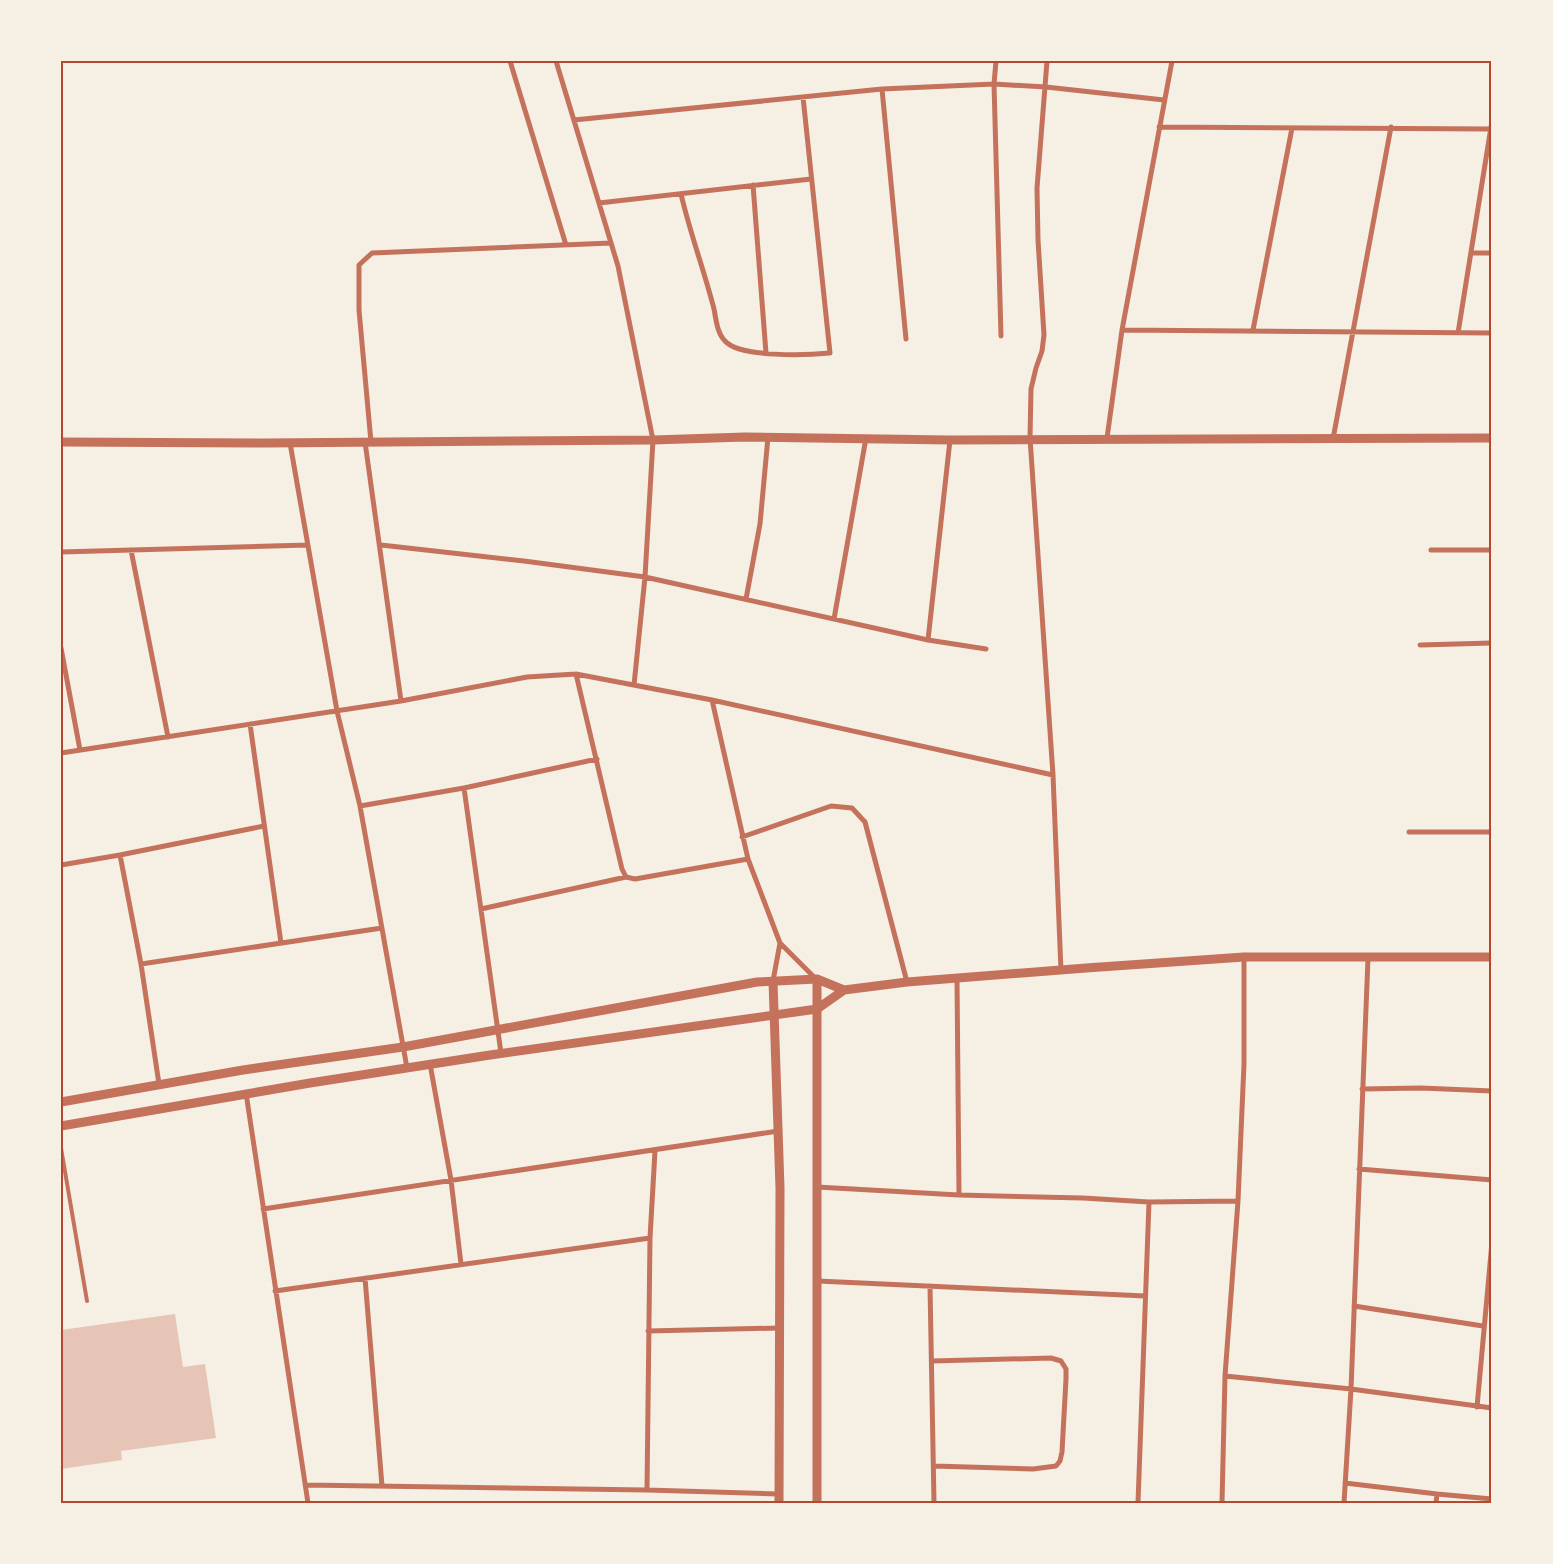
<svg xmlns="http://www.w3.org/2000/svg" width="1553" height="1564" viewBox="0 0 1553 1564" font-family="Manrope,sans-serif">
<rect width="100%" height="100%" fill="#f6efe4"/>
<path fill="#e6c5b7" d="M175,1314L183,1367L205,1364L216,1438L121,1451L122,1460L61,1469V1330Z"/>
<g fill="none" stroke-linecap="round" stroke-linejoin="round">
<path stroke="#c5725c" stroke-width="4" d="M61,1148L87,1301"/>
<path stroke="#c5725c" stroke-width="5" d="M510,61L566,245
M556,61L618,266L653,440L645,577L634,685
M996,61L994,84L1001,336
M1047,61L1037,188L1038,240L1044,335L1042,351L1036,368L1031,389L1030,438L1053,775L1061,971
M882,89L906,339
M574,120L882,89L994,84L1046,87L1164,100
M1159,127L1491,129
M753,185L766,353
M681,194C690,233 704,270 714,309C716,319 717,333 725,341C740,358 808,355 830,353L803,97
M599,203L811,179
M1471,253H1492
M1122,330L1492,333
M1253,330L1292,128
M1458,333L1492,121
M1107,438L1122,330L1172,61
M1333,439L1391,127
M365,442L401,701
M371,442L359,310V265L372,253L611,243
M290,443L337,711L360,806L407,1068
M381,545L524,561L645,577L928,640L986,649
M131,550L168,737
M1431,550H1492
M61,552L308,545
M746,599L760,524L768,437
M834,619L866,438
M928,640L950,440
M1420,645L1492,643
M61,648L80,750
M576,674L622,869L626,877L635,879L748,859
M712,700L748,859L780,943
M250,724L281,943
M61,753L401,701L527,677L576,674L712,700L1053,775
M464,788L501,1053
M360,806L464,788L597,759
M1409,832H1492
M742,837L831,806L852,808L865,822L907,982
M61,865L120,855
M481,909L626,877
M141,964L120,855L264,826
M957,979L959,1195
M773,981L780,943L816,979
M430,1064L451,1180L461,1264
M159,1084L141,964L382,928
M1362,1089L1421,1088L1492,1091
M246,1093L308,1503
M1359,1169L1492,1180
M817,1187L959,1195L1083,1198L1149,1202L1238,1201
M263,1209L778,1131
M365,1278L382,1486
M818,1281L1145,1296
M930,1286L934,1503
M275,1291L650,1238
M1354,1306L1483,1326
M648,1331L779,1328
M932,1361L1051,1358L1061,1361L1066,1369V1379L1062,1452L1060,1461L1056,1466L1033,1469L934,1466
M1225,1376L1351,1389L1492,1408
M1477,1407L1492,1242
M1345,1483L1437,1494
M306,1485L647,1490L778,1494
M647,1490L650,1238L655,1151
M1138,1503L1149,1202
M1222,1503L1225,1376L1238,1201L1244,1064V957
M1344,1503L1351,1389L1368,958
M1436,1503L1437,1494L1492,1499"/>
<path stroke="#c5725c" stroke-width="9" d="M61,442L266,443L653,440L745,437L950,440L1492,438
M817,979V1503
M773,981L780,1188L779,1503
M61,1102L243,1070L403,1047L757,982L817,979L844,990
M61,1126L310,1083L490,1055L817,1009L844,990L907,982L1086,968L1244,957H1492"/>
</g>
<rect width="1553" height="1564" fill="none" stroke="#f6efe4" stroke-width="125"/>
<rect x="62" y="62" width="1428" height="1440" fill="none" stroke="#b5482f" stroke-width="2"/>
</svg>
